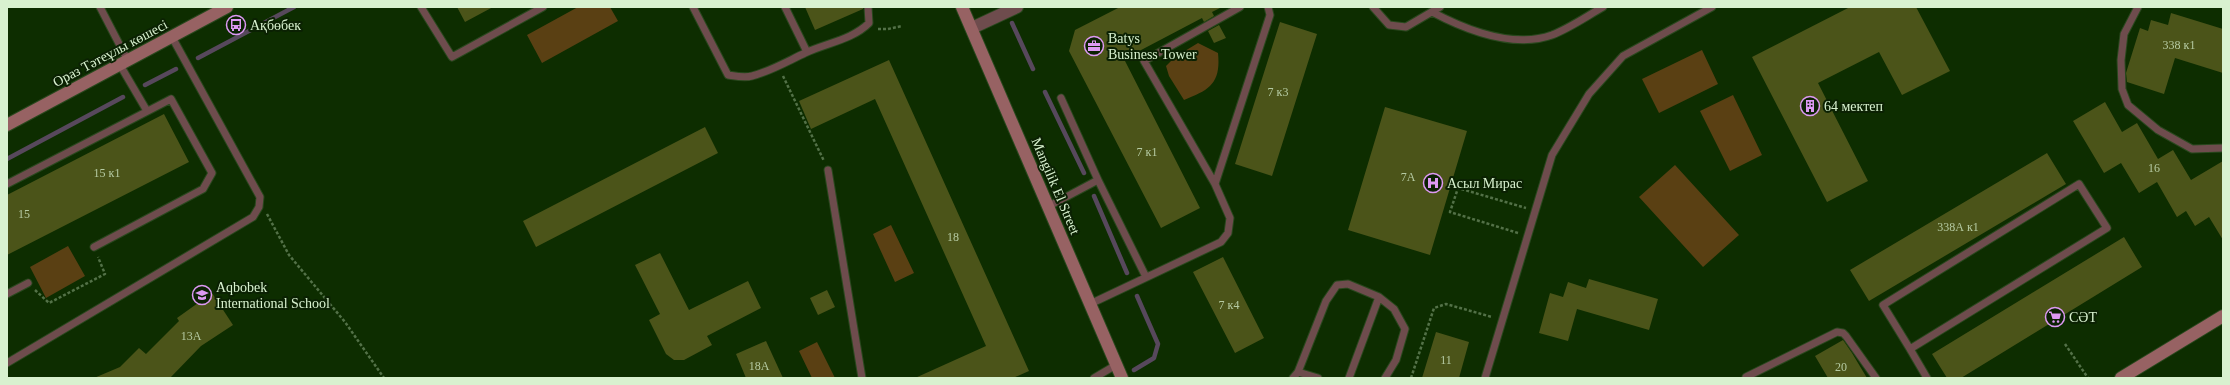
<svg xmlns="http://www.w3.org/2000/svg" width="2230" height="385" viewBox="0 0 2230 385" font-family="'Times New Roman',serif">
<rect width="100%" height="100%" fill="#0d2d00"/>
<path fill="#5a4013" d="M578,7H610L618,21L542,63L527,35Z
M1198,43L1218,53C1221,83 1210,90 1184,100L1169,76L1166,66L1175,57Z
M1702,50L1718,84L1659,113L1642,79Z
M1733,95L1762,155L1730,171L1700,111Z
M1675,165L1739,235L1703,267L1639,197Z
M891,225L914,273L895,282L873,234Z
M68,246L85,276L46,298L30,267Z
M817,342L835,378H812L799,351Z"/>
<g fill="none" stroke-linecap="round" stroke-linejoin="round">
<path stroke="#57485c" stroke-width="4.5" d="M1012,23L1033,69
M198,58L294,7
M145,85L176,69
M1045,92L1084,173
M7,159L123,97
M1094,196L1127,273
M1134,370L1154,358L1158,344L1137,296"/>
</g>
<path fill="#4b5419" d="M457,7H493L465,22Z
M805,7H863V9L815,30Z
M1120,7H1222L1212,12L1214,16L1204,22L1202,18L1124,59L1200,208L1161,228L1069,51L1075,30Z
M1850,7H1916L1950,71L1902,95L1879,52L1818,83L1868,181L1827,202L1752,57Z
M2171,13L2223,29V73L2175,58L2164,94L2127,82L2126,73L2140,28L2148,31L2151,20L2168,25Z
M1280,22L1317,34L1272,176L1235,164Z
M1219,25L1226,38L1214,43L1208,31Z
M889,60L1029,371L1013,378H915L986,346L875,99L811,129L799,101Z
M2105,102L2122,132L2137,123L2158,159L2173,150L2191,180L2223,161V240L2209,217L2195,226L2186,211L2177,217L2157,182L2139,193L2121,163L2104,173L2073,121Z
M1385,107L1467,131L1430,255L1348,230Z
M164,114L189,162L7,255V195Z
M705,127L718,153L536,247L523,221Z
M2047,153L2066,184L1869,301L1850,270Z
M2124,237L2142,267L1961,378H1947L1932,354Z
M660,253L689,310L748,281L761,308L707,336L712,345L684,360H674L666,354L649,320L660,314L635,265Z
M1223,257L1264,338L1235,353L1193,272Z
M1589,279L1658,299L1649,330L1577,309L1568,341L1539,333L1550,293L1563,297L1568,282L1586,288Z
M827,290L835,307L818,315L810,298Z
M212,293L233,325L201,346L170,378H94L120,367L139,348L146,354L179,321L177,318Z
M1436,332L1469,342L1459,378H1422Z
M1843,340L1852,353L1867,378H1828L1815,356Z
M766,341L783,378H746L736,354Z"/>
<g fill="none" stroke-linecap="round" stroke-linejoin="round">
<g stroke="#29481d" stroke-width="9">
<path id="lane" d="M100,7L128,61
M421,7L452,57L543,7
M693,7L728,75C735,76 744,78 752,76C771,71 788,61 805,53C826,43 852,40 869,23L868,7
M785,7L807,52
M1373,7L1389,25L1406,27L1440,7
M2138,7L2124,34L2121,60L2122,89L2128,105L2158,130L2192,149L2223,148
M1432,12C1466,30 1513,49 1552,35C1570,28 1587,16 1603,7
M120,65L147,111
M828,170L862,378
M1098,180L1146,277
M7,184L171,99L212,173L203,189L94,247
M1215,184L1270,15L1268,7
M2079,184L2107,228L1910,349L1883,305Z
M1049,206L1098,180L1061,98
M7,294L28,283
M1090,304L1221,242L1228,233L1230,218L1215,184L1144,61L1240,7
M1910,349L1927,378
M7,363L253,217L259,207L260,197L172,37
M1298,372L1326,301L1337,285L1348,284L1379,297
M1746,377L1837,332L1843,333L1846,336L1876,378
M1094,378L1116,365
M1293,378L1298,372L1318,378
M1349,378L1379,297L1394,309L1405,329L1396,360L1385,378
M1485,378L1552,155L1589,94L1623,56L1712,7"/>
</g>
<g stroke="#29481d" stroke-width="14">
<path id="street" d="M972,28L1017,7"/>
</g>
<g stroke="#29481d" stroke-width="14">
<path id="secondary" d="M962,7L1122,378
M7,125L227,7
M2121,378L2223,316"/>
</g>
<path stroke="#537147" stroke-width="2.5" stroke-dasharray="3 2" stroke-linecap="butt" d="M878,29H888L902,26
M783,76L824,161
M267,214L289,255L345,322L384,378
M1518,233L1450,212L1458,188L1526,208
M35,290L49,303L105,274L98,257
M2065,344L2088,378
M1411,378L1434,308L1446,304L1492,317"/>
<use href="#lane" stroke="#6e4c4d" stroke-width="7"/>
<use href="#street" stroke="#6e4c4d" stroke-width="12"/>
<use href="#secondary" stroke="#976263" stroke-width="12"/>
</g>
<defs>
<g id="bus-ring" transform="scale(1)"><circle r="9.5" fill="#0b2103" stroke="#dd99f3" stroke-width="1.5"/><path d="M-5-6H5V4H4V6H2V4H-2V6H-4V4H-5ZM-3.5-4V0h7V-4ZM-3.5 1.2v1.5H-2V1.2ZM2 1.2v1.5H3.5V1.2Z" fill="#dd99f3"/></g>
<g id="office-ring" transform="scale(1)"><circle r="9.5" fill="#0b2103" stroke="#dd99f3" stroke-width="1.5"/><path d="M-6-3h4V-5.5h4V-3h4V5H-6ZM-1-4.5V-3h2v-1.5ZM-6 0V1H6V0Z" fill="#dd99f3"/></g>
<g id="building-ring" transform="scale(1)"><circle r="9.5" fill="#0b2103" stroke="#dd99f3" stroke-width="1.5"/><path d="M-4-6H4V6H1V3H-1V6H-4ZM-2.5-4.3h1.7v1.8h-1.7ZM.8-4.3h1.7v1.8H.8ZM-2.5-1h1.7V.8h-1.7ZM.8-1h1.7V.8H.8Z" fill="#dd99f3"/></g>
<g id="hospital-ring" transform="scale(1)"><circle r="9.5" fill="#0b2103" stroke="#dd99f3" stroke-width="1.5"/><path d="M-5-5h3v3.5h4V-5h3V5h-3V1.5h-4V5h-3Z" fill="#dd99f3"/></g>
<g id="school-ring" transform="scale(1)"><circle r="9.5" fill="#0b2103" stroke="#dd99f3" stroke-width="1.5"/><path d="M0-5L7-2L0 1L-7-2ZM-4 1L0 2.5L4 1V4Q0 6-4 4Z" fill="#dd99f3"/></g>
<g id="supermarket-ring" transform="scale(1)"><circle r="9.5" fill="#0b2103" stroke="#dd99f3" stroke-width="1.5"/><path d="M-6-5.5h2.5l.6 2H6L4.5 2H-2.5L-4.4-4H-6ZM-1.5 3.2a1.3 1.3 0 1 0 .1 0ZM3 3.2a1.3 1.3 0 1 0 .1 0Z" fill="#dd99f3"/></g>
</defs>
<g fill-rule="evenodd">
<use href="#bus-ring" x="236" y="25"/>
<use href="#office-ring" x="1094" y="46"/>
<use href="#building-ring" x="1810" y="106"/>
<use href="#hospital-ring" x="1433" y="183"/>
<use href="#school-ring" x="202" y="295"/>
<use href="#supermarket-ring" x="2055" y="317"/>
</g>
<g text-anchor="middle" stroke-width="4" stroke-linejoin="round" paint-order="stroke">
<g font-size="12" fill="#b5caa2">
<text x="2179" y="49">338 к1</text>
<text x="1278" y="96">7 к3</text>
<text x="1147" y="156">7 к1</text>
<text x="2154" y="172">16</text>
<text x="107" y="177">15 к1</text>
<text x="1408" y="181">7А</text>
<text x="24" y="218">15</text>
<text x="1958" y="231">338А к1</text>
<text x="953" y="241">18</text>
<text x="1229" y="309">7 к4</text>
<text x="191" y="340">13А</text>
<text x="1446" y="364">11</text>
<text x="759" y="370">18А</text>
<text x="1841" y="371">20</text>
</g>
<g font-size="14" fill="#d8f1cf" stroke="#0b2103" text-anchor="start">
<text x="250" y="30">Ақбөбек</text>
<text x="1108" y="43">Batys<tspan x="1108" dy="16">Business Tower</tspan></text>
<text x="1824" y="111">64 мектеп</text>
<text x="1447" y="188">Асыл Мирас</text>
<text x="216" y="292">Aqbobek<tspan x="216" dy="16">International School</tspan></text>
<text x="2069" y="322">СӘТ</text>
</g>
<g font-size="14" fill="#d8f1cf" stroke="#0b2103">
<text transform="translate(110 53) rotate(-28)" y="5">Ораз Тәтеұлы көшесі</text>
<text transform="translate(1056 186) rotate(67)" y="5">Mangilik El Street</text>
</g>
</g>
<rect width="2230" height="385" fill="none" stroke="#d8f1cf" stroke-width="16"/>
</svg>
